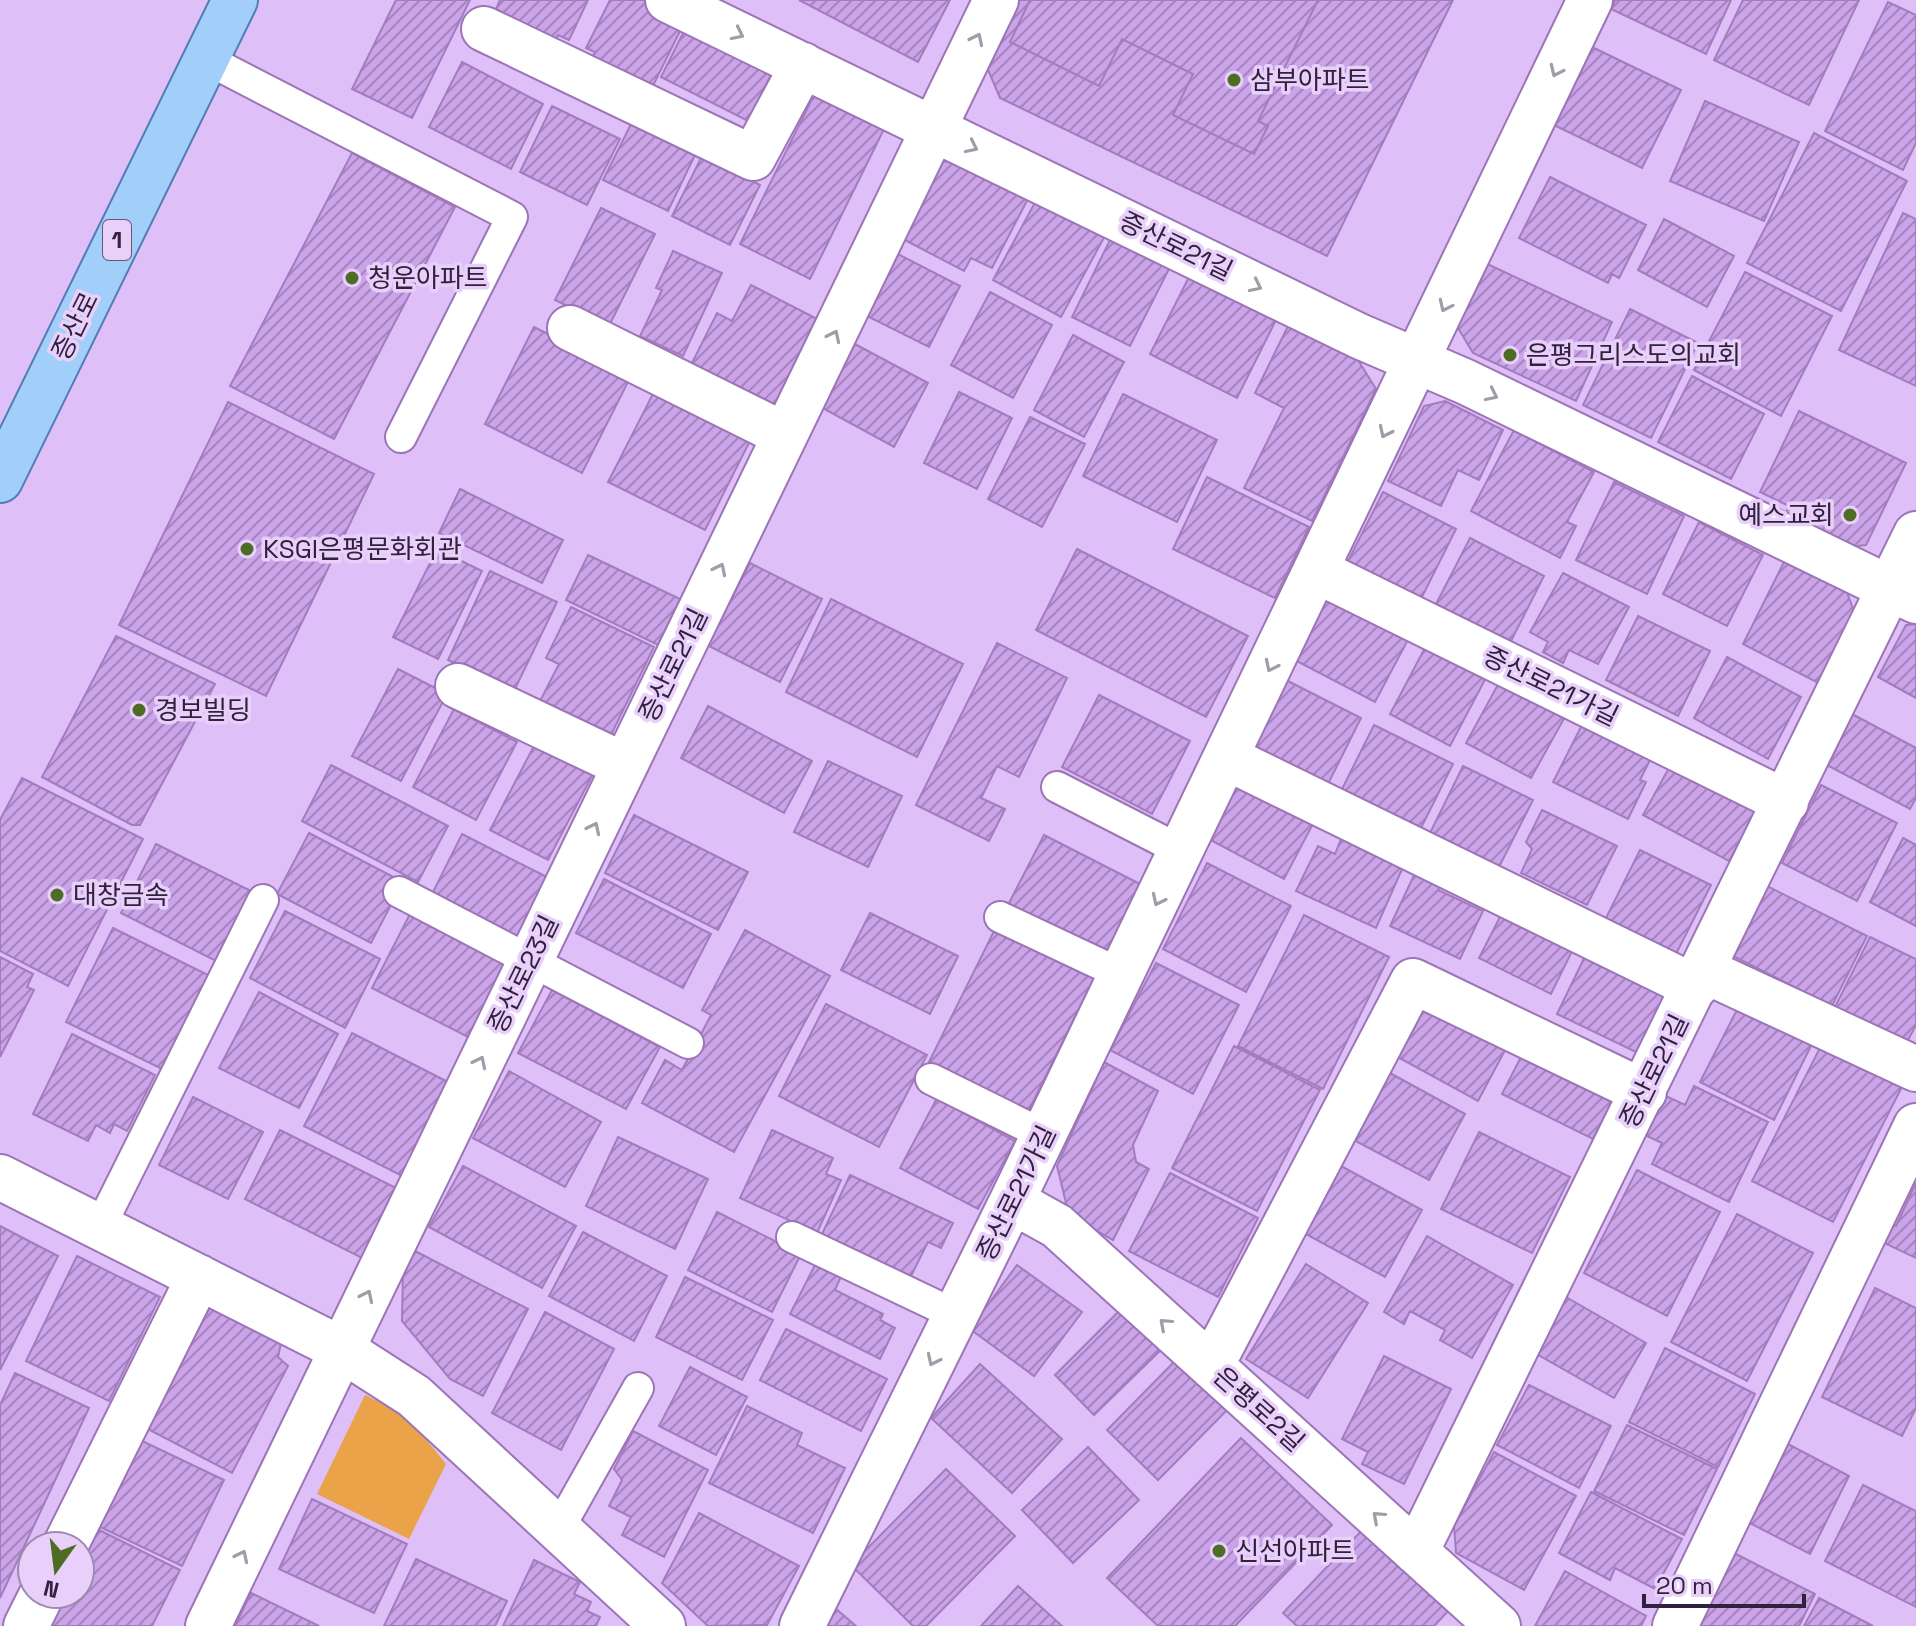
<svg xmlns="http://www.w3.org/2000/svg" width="1916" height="1626" viewBox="0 0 1916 1626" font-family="'Space Grotesk','Noto Sans KR',sans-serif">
<defs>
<pattern id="building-hatch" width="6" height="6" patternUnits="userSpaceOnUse" patternTransform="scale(2)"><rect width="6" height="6" fill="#cba3e9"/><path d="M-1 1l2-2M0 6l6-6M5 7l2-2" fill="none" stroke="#a584be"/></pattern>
</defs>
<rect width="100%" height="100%" fill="#dfbff8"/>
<path fill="#eaa349" d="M365,1395L408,1417L446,1464L409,1539L317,1494Z"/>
<path fill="url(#building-hatch)" stroke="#a27cbf" stroke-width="2" d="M396,0H470L412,118L352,89Z
M500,0H588L569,40L558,35L550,51L490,22Z
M610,0H645L686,19L646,100L586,70L595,52L586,48Z
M799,0H950L918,62Z
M1011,0H1030L1010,42L1099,86L1122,39L1193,74L1173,115L1254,154L1268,126L1258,121L1318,0H1453L1327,256L1000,98L983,58Z
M1030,0H1318L1258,121L1268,126L1254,154L1173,115L1193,74L1122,39L1099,86L1010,42Z
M1615,0H1731L1706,54L1611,9Z
M1743,0H1859L1809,105L1714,60Z
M1888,2L1916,15V143L1903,170L1825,131Z
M689,21L776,65L748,121L661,77Z
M1592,47L1681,90L1642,168L1554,125Z
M462,62L543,104L511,169L429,127Z
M818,87L888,121L810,279L740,244Z
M1705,101L1799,142L1764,221L1670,181Z
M552,106L620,139L587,205L520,172Z
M633,120L697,151L668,211L603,180Z
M1814,133L1907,181L1841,311L1747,263Z
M352,153L455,207L334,439L230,386Z
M702,156L760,185L730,245L672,216Z
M971,159L1032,191L992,268L971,258L964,271L901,238L940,162Z
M1550,177L1646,225L1619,278L1612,274L1608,283L1519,238Z
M1039,195L1107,232L1061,317L993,280Z
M601,208L655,234L609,326L555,300Z
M1903,213L1916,219V386L1839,350Z
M1664,219L1734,256L1707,307L1638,270Z
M1112,236L1171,265L1130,346L1072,317Z
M673,251L722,273L683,356L640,336L662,290L656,288Z
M894,252L960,286L929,347L863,314Z
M1483,262L1612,322L1576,401L1473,353L1455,323Z
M1192,271L1279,314L1237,398L1150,354Z
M1745,272L1832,316L1781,416L1694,370Z
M751,285L821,321L777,408L691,365L717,313L732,321Z
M990,292L1052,325L1013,398L951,365Z
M1630,309L1698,343L1651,438L1583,405Z
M1288,326L1358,360L1376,389L1312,521L1244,488L1284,408L1255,393Z
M534,327L631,376L582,473L485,424Z
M1073,335L1124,362L1084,437L1034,410Z
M853,343L928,383L894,447L819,406Z
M1692,376L1764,414L1731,479L1658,442Z
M658,384L754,433L705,530L608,482Z
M959,392L1012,418L977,489L924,463Z
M1123,394L1217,440L1177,522L1083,476Z
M1445,401L1503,430L1479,480L1458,470L1441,506L1388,481L1424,406Z
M228,402L374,474L266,696L119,625Z
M1799,411L1906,463L1866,545L1848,547L1785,515L1789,506L1760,492Z
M1030,417L1085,444L1042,527L988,499Z
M1514,430L1594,472L1567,522L1576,526L1560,558L1471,511Z
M1207,477L1309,527L1275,598L1173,549Z
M1614,482L1684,516L1647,594L1576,560Z
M460,489L563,540L542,583L439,533Z
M1383,492L1456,529L1419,603L1345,567Z
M1699,522L1763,555L1727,626L1663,594Z
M1470,538L1544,576L1510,643L1436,604Z
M437,549L482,571L438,659L393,637Z
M1077,549L1248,636L1206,717L1036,630Z
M588,555L680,599L658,645L566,600Z
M1785,560L1846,590L1858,622L1826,687L1743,644Z
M750,563L822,599L780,682L707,645Z
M490,571L557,602L514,691L448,660Z
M1563,573L1629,607L1598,664L1569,650L1563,663L1543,652L1548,642L1530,632Z
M1327,590L1411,634L1375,702L1291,658Z
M831,599L963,664L917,757L786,692Z
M571,607L654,647L610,737L539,703L559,664L546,658Z
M1638,616L1710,651L1678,716L1606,680Z
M1916,624V698L1878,677L1906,625Z
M116,636L215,684L140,825H132L42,777Z
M1428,642L1488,674L1450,746L1390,714Z
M997,643L1067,678L1019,777L997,766L981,798L1005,809L989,841L916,805Z
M1727,657L1801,697L1768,759L1694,718Z
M398,669L447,694L401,781L352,756Z
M1280,677L1361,718L1326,788L1245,747Z
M1501,679L1566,715L1531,778L1466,743Z
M1099,695L1190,741L1152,814L1062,767Z
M708,706L812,761L784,813L681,758Z
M454,709L517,742L476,820L413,787Z
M1852,714L1916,748V798L1910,809L1825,764Z
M1585,719L1654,752L1640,780L1646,782L1628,819L1553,782Z
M1374,725L1453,764L1421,828L1342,789Z
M536,742L594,772L548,860L490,830Z
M1675,757L1761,803L1729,861L1643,815Z
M828,761L902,796L868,867L794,832Z
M331,765L448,826L418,882L302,821Z
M1463,766L1533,800L1499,867L1430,833Z
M22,778L143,839L68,986L0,951V820Z
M1236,779L1315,820L1284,879L1205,837Z
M1821,785L1897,823L1857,901L1782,863Z
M1542,810L1617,846L1587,905L1521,873L1532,849L1526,842Z
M634,815L748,872L718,930L605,873Z
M309,833L403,882L371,943L277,894Z
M462,834L551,879L521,939L432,894Z
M1044,835L1142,885L1107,954L1008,905Z
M1903,838L1916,845V926L1870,902Z
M1341,839L1403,867L1376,928L1296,891L1318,846L1335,854Z
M156,844L253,892L218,962L121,913Z
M1640,850L1711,885L1674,958L1604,922Z
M1207,863L1291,906L1246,992L1163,949Z
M1416,871L1442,883L1438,890L1483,911L1460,959L1390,926Z
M604,879L711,934L683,988L576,933Z
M1767,886L1867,936L1832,1006L1733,956Z
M1506,905L1577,941L1551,994L1479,958Z
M412,910L509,960L468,1037L372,988Z
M285,911L380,959L345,1028L250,978Z
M870,913L958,956L930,1014L841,970Z
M1304,915L1389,957L1323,1089L1238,1046Z
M998,923L1097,972L1029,1110L929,1062Z
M113,928L210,976L164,1070L66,1022Z
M745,930L830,976L734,1152L642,1103L665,1060L682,1070L711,1015L702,1010Z
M1870,937L1916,959V1025L1907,1042L1835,1007Z
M1589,948L1668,995L1640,1054L1557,1014Z
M0,957L33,974L27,987L34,990L0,1057Z
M1156,963L1239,1005L1193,1094L1110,1050Z
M552,990L660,1047L626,1109L518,1053Z
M259,992L338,1034L299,1108L219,1068Z
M1426,996L1510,1041L1478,1101L1394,1055Z
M1743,998L1817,1034L1774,1120L1700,1082Z
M826,1004L927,1055L879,1147L779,1096Z
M352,1033L450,1083L402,1176L304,1126Z
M72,1034L155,1075L127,1131L114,1124L110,1133L96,1125L88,1141L33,1114Z
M1824,1040L1905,1081L1833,1222L1752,1181Z
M1234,1046L1320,1090L1257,1211L1172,1168Z
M1525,1049L1616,1094L1593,1139L1502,1094Z
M1104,1062L1158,1091L1133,1145L1136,1162L1149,1169L1113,1240L1069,1215L1057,1166Z
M509,1071L601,1122L565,1187L473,1138Z
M1388,1072L1465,1114L1429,1180L1352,1139Z
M1694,1086L1768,1122L1729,1202L1652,1164L1662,1143L1645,1135L1664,1095L1685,1105Z
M193,1097L263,1132L228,1199L159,1165Z
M937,1098L1015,1141L978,1209L900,1168Z
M280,1130L396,1188L362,1258L245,1199Z
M772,1130L833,1158L826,1174L841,1180L817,1233L740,1198Z
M1479,1132L1570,1177L1532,1253L1441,1209Z
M618,1137L708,1179L675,1249L586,1206Z
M463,1166L576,1226L542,1288L429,1227Z
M1341,1166L1422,1210L1385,1277L1304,1233Z
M1637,1170L1720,1212L1667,1316L1584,1273Z
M1170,1173L1258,1218L1218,1297L1129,1251Z
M850,1175L953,1223L941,1248L928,1242L910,1278L821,1236Z
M1916,1183V1258L1876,1239L1885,1221L1896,1226Z
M717,1212L801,1254L772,1312L688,1270Z
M1737,1214L1813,1253L1747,1381L1671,1342Z
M0,1226L58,1256L0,1370Z
M583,1232L667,1276L634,1341L549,1296Z
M1427,1236L1513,1285L1472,1358L1440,1340L1445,1330L1410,1311L1404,1324L1384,1312Z
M413,1250L528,1309L483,1396L450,1379L402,1321L403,1269Z
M77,1256L160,1297L109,1401L26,1361Z
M817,1261L842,1274L835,1290L883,1314L880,1320L895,1328L880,1359L790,1314Z
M1306,1264L1368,1303L1308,1398L1246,1359Z
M1017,1265L1082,1312L1034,1376L970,1329Z
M685,1277L773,1320L742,1380L656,1337Z
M1875,1288L1916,1308V1408L1902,1436L1822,1397Z
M1566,1297L1646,1343L1614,1398L1535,1353Z
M1125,1305L1166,1345L1094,1415L1055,1375Z
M210,1307L281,1343L278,1357L288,1366L232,1473L146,1428Z
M545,1312L614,1349L561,1450L492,1413Z
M786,1329L887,1379L861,1431L760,1380Z
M1665,1348L1755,1394L1718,1467L1629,1422Z
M1384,1356L1451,1389L1404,1484L1362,1464L1368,1452L1342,1439Z
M1179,1357L1230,1407L1158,1480L1107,1430Z
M980,1364L1062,1439L1012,1493L931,1418Z
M690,1367L747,1397L716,1455L659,1426Z
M15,1373L89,1408L0,1598V1405Z
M1529,1385L1611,1426L1579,1488L1497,1445Z
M747,1406L802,1433L797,1445L845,1468L813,1533L709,1483Z
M1627,1425L1717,1469L1684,1535L1594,1491Z
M633,1431L708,1470L664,1557L622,1535L631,1517L609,1506L622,1480L614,1469Z
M1241,1438L1332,1525L1235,1626H1158L1107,1578Z
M140,1440L224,1480L182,1566L98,1526Z
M1784,1442L1849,1476L1810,1554L1744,1520Z
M1088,1447L1139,1500L1073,1563L1022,1510Z
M1494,1452L1576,1496L1524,1590L1456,1553L1454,1526Z
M946,1469L1015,1536L926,1626H913L851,1565Z
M1863,1485L1916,1511V1607L1825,1561Z
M1591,1492L1682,1539L1655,1589L1615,1568L1610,1580L1559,1553Z
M312,1499L407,1544L374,1613L279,1569Z
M699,1513L799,1566L767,1625L708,1626L662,1583Z
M1367,1525L1453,1606L1434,1626H1297L1283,1613Z
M97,1529L180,1570L152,1626H49L64,1594H80V1562Z
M1728,1550L1815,1594L1799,1626H1688Z
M416,1559L507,1601L495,1626H384Z
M534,1560L580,1582L574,1594L591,1602L587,1611L600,1617L596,1626H503Z
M1565,1571L1646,1616L1641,1626H1535Z
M1018,1586L1062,1626H981Z
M251,1593L319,1626H235Z
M1819,1598L1873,1626H1804Z
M835,1608L856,1626H819Z"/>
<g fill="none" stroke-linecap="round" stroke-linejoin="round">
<g stroke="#9b75b7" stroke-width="34">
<path id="lane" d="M206,59L512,217L401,437
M1057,787L1182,851
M399,892L688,1043
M1000,917L1121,974
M931,1079L1044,1135
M100,1227L263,900
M792,1237L956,1315
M558,1530L638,1388"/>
</g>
<g stroke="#9b75b7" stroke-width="48">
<path id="street" d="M668,0L1359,336L1466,382L1916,601
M484,29L753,158L803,65
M570,328L785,435
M1317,571L1786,802
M458,686L624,765
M1227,758L1695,987
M1703,970L1916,1069
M0,1177L341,1349L414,1396L663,1626
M1012,1201L1057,1226L1498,1626
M1211,1366L1413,981L1644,1092
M65,1546L199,1277
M1416,1552L1916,534
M26,1626L42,1594
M208,1626L996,0
M802,1626L1012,1201L1590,0
M1675,1626L1916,1126"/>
</g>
<g stroke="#527cb5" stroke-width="48">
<path id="primary" d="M0,480L235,0"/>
</g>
<use href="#lane" stroke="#fff" stroke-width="30"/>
<use href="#street" stroke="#fff" stroke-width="44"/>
<use href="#primary" stroke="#a2cefa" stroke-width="44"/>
</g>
<defs><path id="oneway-chevron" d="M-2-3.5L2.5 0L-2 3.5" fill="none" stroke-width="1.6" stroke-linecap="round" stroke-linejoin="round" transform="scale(2)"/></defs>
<g stroke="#a29ba8">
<use href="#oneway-chevron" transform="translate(738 34) rotate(26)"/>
<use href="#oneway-chevron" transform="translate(977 39) rotate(-64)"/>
<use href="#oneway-chevron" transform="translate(1556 71) rotate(115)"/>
<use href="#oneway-chevron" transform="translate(972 147) rotate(26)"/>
<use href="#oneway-chevron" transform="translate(1256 286) rotate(26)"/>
<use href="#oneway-chevron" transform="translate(1445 306) rotate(115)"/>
<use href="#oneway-chevron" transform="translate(834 336) rotate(-64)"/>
<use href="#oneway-chevron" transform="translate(1492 395) rotate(26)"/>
<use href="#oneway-chevron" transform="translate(1385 432) rotate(116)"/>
<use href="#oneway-chevron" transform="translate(720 569) rotate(-64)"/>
<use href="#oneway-chevron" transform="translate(1271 666) rotate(116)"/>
<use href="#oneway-chevron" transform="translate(594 828) rotate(-64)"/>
<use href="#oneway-chevron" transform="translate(1158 900) rotate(116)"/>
<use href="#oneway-chevron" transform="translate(480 1062) rotate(-64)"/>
<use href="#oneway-chevron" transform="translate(367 1296) rotate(-64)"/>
<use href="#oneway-chevron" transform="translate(1165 1324) rotate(-138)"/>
<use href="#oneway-chevron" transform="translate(933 1360) rotate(116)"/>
<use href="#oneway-chevron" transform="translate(1378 1517) rotate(-138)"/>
<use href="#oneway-chevron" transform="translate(242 1556) rotate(-64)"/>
</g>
<g fill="#4d6d24" stroke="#e8d0fb" stroke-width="3">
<circle cx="1234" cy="80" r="8"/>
<circle cx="352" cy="278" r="8"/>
<circle cx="1510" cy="355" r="8"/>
<circle cx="1850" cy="515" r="8"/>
<circle cx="247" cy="549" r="8"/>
<circle cx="139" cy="710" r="8"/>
<circle cx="57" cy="895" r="8"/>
<circle cx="1219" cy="1551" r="8"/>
</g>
<g text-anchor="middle" stroke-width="7" stroke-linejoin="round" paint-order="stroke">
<rect fill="#e8d0fb" stroke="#685676" stroke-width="2" x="103" y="220" width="28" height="40" rx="6"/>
<g font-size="24" font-weight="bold" fill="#31213d">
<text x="117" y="248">1</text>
</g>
<g font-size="26" fill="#31213d" stroke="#e8d0fb" text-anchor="start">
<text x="1250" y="89">삼부아파트</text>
<text x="368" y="287">청운아파트</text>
<text x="1526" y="364">은평그리스도의교회</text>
<text x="1834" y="524" text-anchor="end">예스교회</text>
<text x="263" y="558">KSGI은평문화회관</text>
<text x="155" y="719">경보빌딩</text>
<text x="73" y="904">대창금속</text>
<text x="1235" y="1560">신선아파트</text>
</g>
<g font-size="26" fill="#31213d" stroke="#e8d0fb">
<text transform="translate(1176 246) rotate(26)" y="9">증산로21길</text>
<text transform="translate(75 326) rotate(-64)" y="9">증산로</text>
<text transform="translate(673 665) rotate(-64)" y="9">증산로21길</text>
<text transform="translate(1551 686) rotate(26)" y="9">증산로21가길</text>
<text transform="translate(523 974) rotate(-64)" y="9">증산로23길</text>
<text transform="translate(1654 1071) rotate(-64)" y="9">증산로21길</text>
<text transform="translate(1016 1193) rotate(-64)" y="9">증산로21가길</text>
<text transform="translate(1259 1409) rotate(42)" y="9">은평로2길</text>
</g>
</g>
<g transform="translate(56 1570) rotate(194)"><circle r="38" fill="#e8d0fb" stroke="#9f8aaf" stroke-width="2"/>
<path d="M0-6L14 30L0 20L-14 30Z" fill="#4d6d24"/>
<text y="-12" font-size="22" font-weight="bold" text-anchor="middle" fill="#31213d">N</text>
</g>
<path d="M1644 1594v12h160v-12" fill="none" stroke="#31213d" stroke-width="4"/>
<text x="1656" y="1594" font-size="24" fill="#31213d" stroke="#e8d0fb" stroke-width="6" paint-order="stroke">20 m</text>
</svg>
